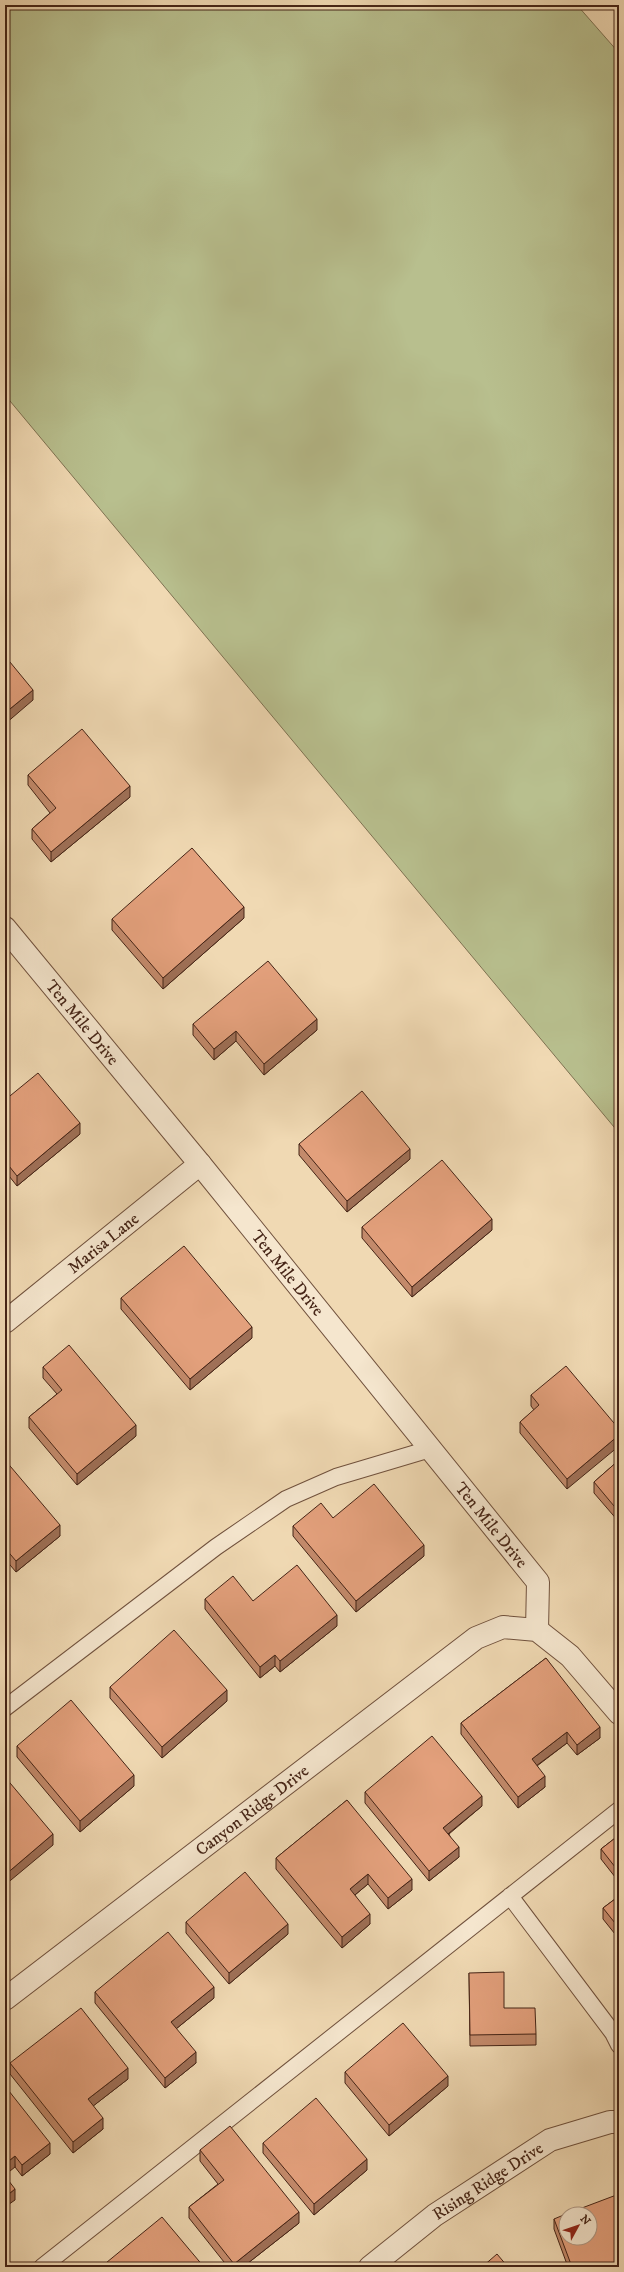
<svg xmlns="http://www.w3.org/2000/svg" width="624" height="2272" viewBox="0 0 624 2272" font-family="'IM FELL DW Pica',serif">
<rect width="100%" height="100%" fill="#f0d9b3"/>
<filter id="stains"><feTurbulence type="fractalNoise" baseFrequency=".005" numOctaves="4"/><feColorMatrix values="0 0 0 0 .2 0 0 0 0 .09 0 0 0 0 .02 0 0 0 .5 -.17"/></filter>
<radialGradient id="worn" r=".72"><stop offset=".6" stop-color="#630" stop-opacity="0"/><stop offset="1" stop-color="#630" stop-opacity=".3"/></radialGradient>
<path fill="#b8bf8e" stroke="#7e7252" d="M5,5H577L619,53V1133L5,395Z"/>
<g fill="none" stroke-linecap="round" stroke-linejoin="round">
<g stroke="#70513d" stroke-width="18">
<path id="service" d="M5,1708L216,1547L286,1499L336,1477L430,1449
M510,1896L613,2033L619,2045
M42,2267L619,1810"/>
</g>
<g stroke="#70513d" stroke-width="24">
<g id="minor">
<path id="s1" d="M5,928L200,1164L538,1582L537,1630"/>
<path id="s2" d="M5,1322L200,1164"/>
<path id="s3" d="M5,1999L476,1638L503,1627L537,1630L570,1656L619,1713"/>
<path id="s4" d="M370,2267L435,2215L550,2140L610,2122H619"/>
</g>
</g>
<use href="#service" stroke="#f5e6ce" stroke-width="16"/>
<use href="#minor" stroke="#f5e6ce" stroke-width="22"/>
</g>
<path fill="#c38a6b" stroke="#452416" d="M28,775L130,797L51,862L32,839V829L50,813L28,785Z
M244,918L163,989L112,930V919Z
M193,1024L317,1030L264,1075L236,1041L214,1060L193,1035Z
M5,1100L80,1134L17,1186L5,1171Z
M299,1144L410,1159L347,1212L299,1155Z
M362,1227L492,1230L412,1297L362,1238Z
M121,1298L252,1338L190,1390L121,1309Z
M43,1367L136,1436L77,1485L29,1428V1417L57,1394L43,1378Z
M531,1395L619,1429L567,1489L520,1433V1422L534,1410L531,1406Z
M5,1460L60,1536L16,1572L5,1559Z
M619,1460V1522L594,1493V1482Z
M333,1518L424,1556L356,1612L293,1536V1526Z
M205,1599L253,1601L337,1626L280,1672L275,1666L260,1678L205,1609Z
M546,1658L600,1738L577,1755L567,1743L537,1766L545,1787L518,1808L461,1734V1723Z
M110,1687L227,1701L162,1758L110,1698Z
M17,1746L134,1786L80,1832L17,1757Z
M365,1792L482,1806L449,1834L459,1857L429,1881L365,1803Z
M347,1800L412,1890L388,1909L368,1884L355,1895L370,1924L342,1948L276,1869V1858Z
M619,1835V1882L601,1859V1849Z
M619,1896V1939L603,1919V1908Z
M186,1922L288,1934L229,1984L186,1933Z
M469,1973L504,2008L536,2034V2045L470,2046Z
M95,1992L214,1998L176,2029L196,2063L165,2088L95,2003Z
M10,2063L128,2079L93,2106L103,2129L73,2153L10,2074Z
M345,2072L448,2086L389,2136L345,2083Z
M5,2086L50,2154L22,2176L15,2167Z
M263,2143L367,2170L314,2215L263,2153Z
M200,2150L299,2223L243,2267H228L189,2218V2207L218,2184L200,2161Z
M554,2219L619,2267H568L554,2229Z"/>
<path fill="#9f7057" stroke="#452416" d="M33,690V700L5,724V713Z
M130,786V797L51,862V852Z
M244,907V918L163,989V978Z
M317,1019V1030L264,1075V1064Z
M236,1031V1041L214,1060V1049Z
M80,1123V1134L17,1186V1176Z
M410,1149V1159L347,1212V1201Z
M492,1219V1230L412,1297V1287Z
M252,1327V1338L190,1390V1379Z
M136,1425V1436L77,1485V1474Z
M619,1435V1446L567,1489V1479Z
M60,1525V1536L16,1572V1561Z
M424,1545V1556L356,1612V1601Z
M337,1615V1626L280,1672V1661Z
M275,1655V1666L260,1678V1667Z
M227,1690V1701L162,1758V1747Z
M600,1727V1738L577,1755V1745Z
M567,1732V1743L532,1769V1759Z
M134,1775V1786L80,1832V1821Z
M545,1776V1787L518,1808V1797Z
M482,1796V1806L443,1838V1828Z
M53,1834V1845L5,1885V1875Z
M459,1847V1857L429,1881V1871Z
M368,1874V1884L350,1899V1889Z
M412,1879V1890L388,1909V1898Z
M370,1914V1924L342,1948V1937Z
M288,1924V1934L229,1984V1973Z
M214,1987V1998L171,2033V2022Z
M196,2052V2063L165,2088V2078Z
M128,2068V2079L88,2110V2099Z
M448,2076V2086L389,2136V2125Z
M103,2118V2129L73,2153V2142Z
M50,2143V2154L22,2176V2165Z
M15,2156V2167L5,2175V2164Z
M367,2159V2170L314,2215V2204Z
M15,2189V2200L5,2207V2197Z
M299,2212V2223L243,2267H234V2264Z"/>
<path fill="#e3a07c" stroke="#452416" d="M5,656L33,690L5,713Z
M82,729L130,786L51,852L32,829L56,808L28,775Z
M192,848L244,907L163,978L112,919Z
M268,961L317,1019L264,1064L236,1031L214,1049L193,1024Z
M38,1073L80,1123L17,1176L5,1161V1100Z
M362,1091L410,1149L347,1201L299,1144Z
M442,1160L492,1219L412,1287L362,1227Z
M184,1246L252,1327L190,1379L121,1298Z
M69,1345L136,1425L77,1474L29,1417L62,1390L43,1367Z
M566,1366L619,1429V1435L567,1479L520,1422L539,1405L531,1395Z
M5,1460L60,1525L16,1561L5,1548Z
M619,1460V1512L594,1482Z
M374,1484L424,1545L356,1601L293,1526L321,1503L333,1518Z
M297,1565L337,1615L280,1661L275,1655L260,1667L205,1599L233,1576L253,1601Z
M174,1630L227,1690L162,1747L110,1687Z
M546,1658L600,1727L577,1745L567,1732L532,1759L545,1776L518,1797L461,1723Z
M71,1700L134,1775L80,1821L17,1746Z
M432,1736L482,1796L443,1828L459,1847L429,1871L365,1792Z
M5,1777L53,1834L5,1875Z
M347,1800L412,1879L388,1898L368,1874L350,1889L370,1914L342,1937L276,1858Z
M619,1835V1872L601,1849Z
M245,1872L288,1924L229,1973L186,1922Z
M619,1896V1928L603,1908Z
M168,1932L214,1987L171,2022L196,2052L165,2078L95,1992Z
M504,1972V2008H535L536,2034L470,2035L469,1973Z
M81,2008L128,2068L88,2099L103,2118L73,2142L10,2063Z
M403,2023L448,2076L389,2125L345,2072Z
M5,2086L50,2143L22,2165L15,2156L5,2164Z
M316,2098L367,2159L314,2204L263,2143Z
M230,2126L299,2212L234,2264L189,2207L224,2180L200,2150Z
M5,2176L15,2189L5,2197Z
M619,2194V2267H572L554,2219L566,2214V2238H590V2214H566Z
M162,2217L204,2267H101Z
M497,2254L508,2267H482Z"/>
<g text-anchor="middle" stroke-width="4" stroke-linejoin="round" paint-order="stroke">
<g font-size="17" fill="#452416" stroke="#f5e6ce">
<text dy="6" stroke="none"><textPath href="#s1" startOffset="122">Ten Mile Drive</textPath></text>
<text dy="6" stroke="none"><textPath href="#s2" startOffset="126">Marisa Lane</textPath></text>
<text dy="6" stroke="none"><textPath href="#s1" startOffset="446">Ten Mile Drive</textPath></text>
<text dy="6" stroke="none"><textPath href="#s1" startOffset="770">Ten Mile Drive</textPath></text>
<text dy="6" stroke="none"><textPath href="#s3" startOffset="311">Canyon Ridge Drive</textPath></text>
<text dy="6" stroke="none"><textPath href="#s4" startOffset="146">Rising Ridge Drive</textPath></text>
</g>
</g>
<rect width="624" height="2272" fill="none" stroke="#f0d9b3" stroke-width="20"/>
<rect x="6" y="6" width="612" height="2260" fill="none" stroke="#452416" stroke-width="2"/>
<rect x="10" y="10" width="604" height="2252" fill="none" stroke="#452416"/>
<g transform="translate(578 2226) rotate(50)"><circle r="19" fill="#f5e6ce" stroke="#af9884"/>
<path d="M0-3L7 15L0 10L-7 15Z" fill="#8f2418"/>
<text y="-6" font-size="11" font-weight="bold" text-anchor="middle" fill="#452416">N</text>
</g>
<rect width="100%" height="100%" filter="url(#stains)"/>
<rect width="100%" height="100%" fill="url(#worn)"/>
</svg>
